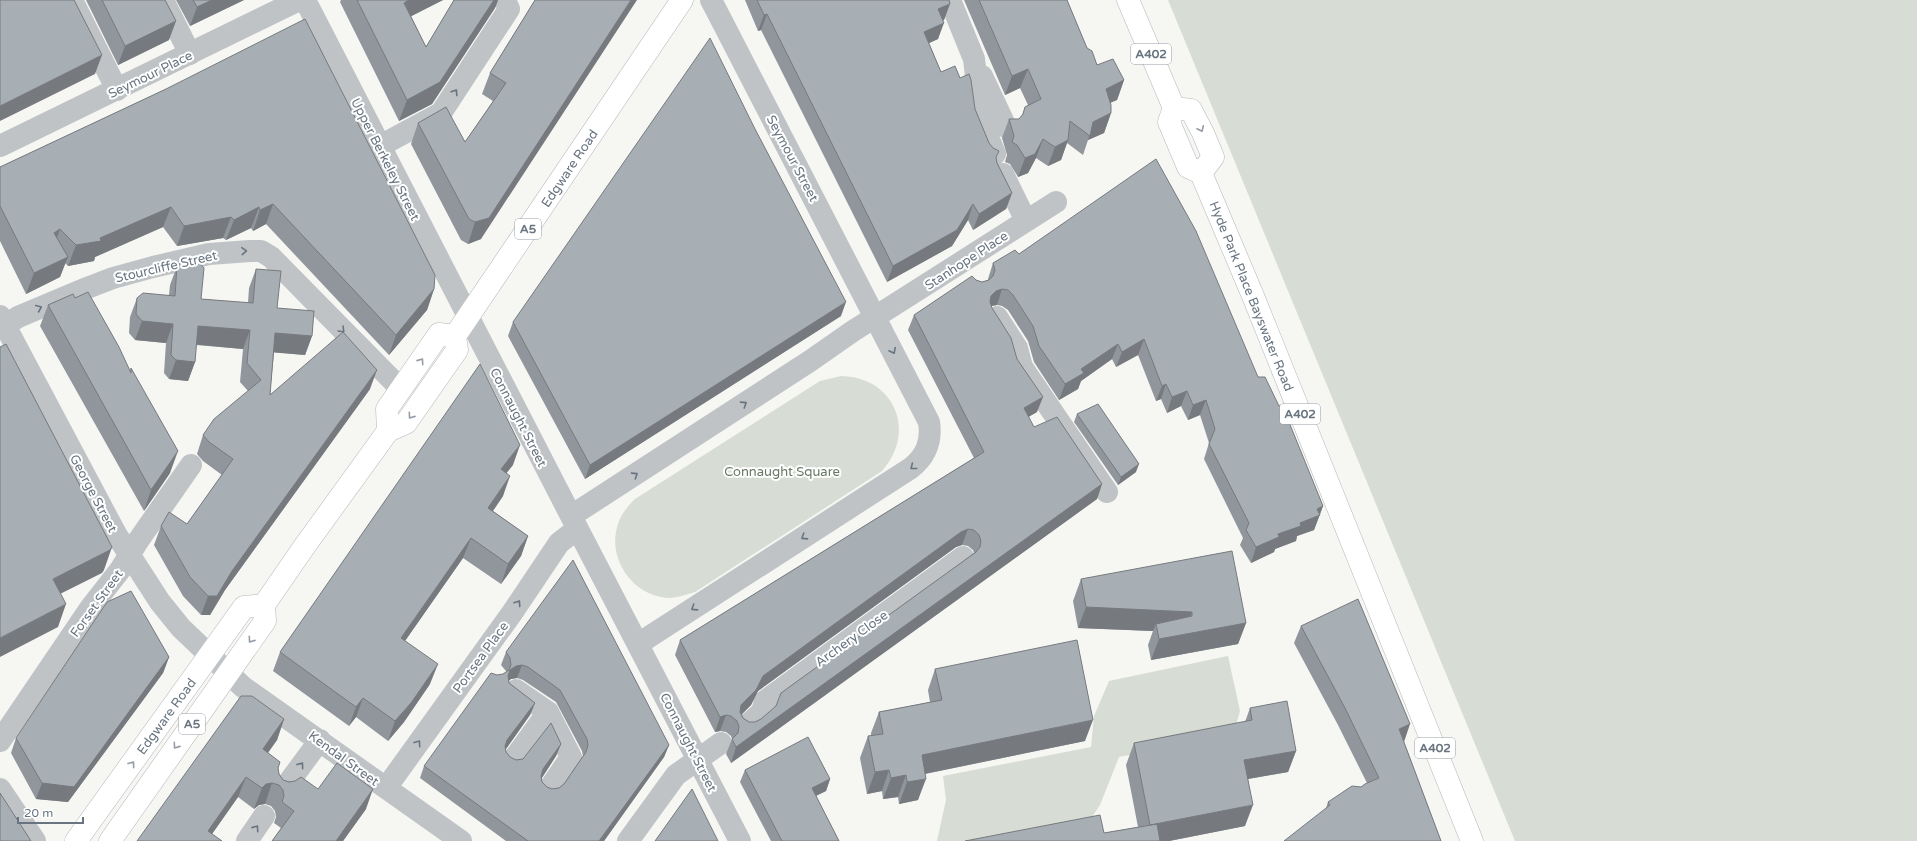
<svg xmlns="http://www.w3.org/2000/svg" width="1917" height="841" viewBox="0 0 1917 841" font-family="'Varela Round',sans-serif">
<rect width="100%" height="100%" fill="#f6f6f3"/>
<path fill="#d7dcd4" d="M1168,0H1917V841H1515Z
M841,376C895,377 917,432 882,471L695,592C687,594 680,597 671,598C634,598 606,559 618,524C621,514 628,506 635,499L820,381Z
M1228,656L1240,711L1233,736L1119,757L1100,805L1086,826L1007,841H937L946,800L943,776L1091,747L1094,716L1109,681Z"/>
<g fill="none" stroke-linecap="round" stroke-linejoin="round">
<g stroke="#b3b7ba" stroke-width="23">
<path id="major" d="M1128,0L1174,108L1169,122L1188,167L1201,173L1253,296L1472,841
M1174,108L1191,110L1203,133L1213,157L1201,173"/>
</g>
<g stroke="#b4b7ba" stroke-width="23">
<path id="highway" d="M388,431L387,409L439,334L455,336
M76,841L244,607L264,605
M110,841L265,621L264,605L304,547L388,431L406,423L457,350L455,336L682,0"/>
</g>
<path stroke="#bfc3c6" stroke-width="22" d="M72,0L117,90
M163,0L190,54
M305,0L571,516L740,841
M950,0L974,59L981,120L995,154
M982,76L1006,127
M0,146L299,0
M380,146L441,113L509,9L505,0
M1003,174L1026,221
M0,316L116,534L160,602L181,628L243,687L461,841
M997,317L1017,348L1022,367L1107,492
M0,329L18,317L87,288L113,278L153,267L209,254L250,251H261L271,257L401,389
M571,516L810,361L853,331L1056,202
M638,644L911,468C926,456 932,442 929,422L711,0
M516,690L548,712L571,757L549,789
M747,725L762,712L765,701L963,557
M0,741L91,607L120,570L138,541L191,465
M513,760L548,712
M386,788L512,613L559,543L577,529
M0,789L35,841
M283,790L320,740
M247,841L264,816
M628,841L676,775L721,743"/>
<use href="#major" stroke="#fff" stroke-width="22"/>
<use href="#highway" stroke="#fff" stroke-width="22"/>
</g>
<path fill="#90969b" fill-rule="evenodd" d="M86,0H165L169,40L118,65Z
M176,0H244L190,26Z
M341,0H443L411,16L426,47L454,0H498L495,8L432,104L399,121L340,2Z
M535,0L481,239L468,244L461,240L411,144L418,123L465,142L493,101L482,94L490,73Z
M745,0H949L944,20H943L938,39L929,43L941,72L960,78L975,109L989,143L996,158L997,163L1012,193L1006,209L973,230L968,220L952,246L887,282L761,30L758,31Z
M964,0H1067L1087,48L1097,65L1124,80L1117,100L1110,102L1111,113L1104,133L1088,140L1083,155L1067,143L1061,160L1048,166L1036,158L1028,173L1018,177L1010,164L1005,162L1007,155L1002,138L1009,119H1019L1022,116L1025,107L1028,105L1020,88L1005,95Z
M166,89L434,289L427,310L389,355L266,224L253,231L251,228L226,240L223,238L177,246L163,227L95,257L94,261L68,266L65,263L60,277L26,294L0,241V167Z
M755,129L841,316L585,479L508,336L513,322Z
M1019,254L1258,377L1323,506L1314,530L1297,536L1296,541L1275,549L1274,552L1251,563L1240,545L1243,538L1204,459L1209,443L1200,415L1188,420L1181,406L1167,413L1161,399L1156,401L1138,355L1116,367L1112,359L1081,381L1078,389L1059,400L1034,362L1028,341L1008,310L1002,306L997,305L991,306L1017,359L1037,412L1028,417L1034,427L1102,484L1097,499L731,763L726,754L732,739L731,736L726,732L720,731L715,732L675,655L680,640L974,458L908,330L914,315L976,280L982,282L988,280V279L993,263ZM962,545L968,546L973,550L974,553L761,719L755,722H749L743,718L742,714L751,705L758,691L956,547Z
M177,266L201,299L248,303L249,288L256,269L277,308L312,336L305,355L274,352L270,395L370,389L225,590L210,615H201L183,596L154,545L161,526L187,524L222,475L203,461L197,454L203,435L248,391L240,382L243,349L196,345L195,362L188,381L169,379L164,373L166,343L135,340L129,333L130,317L137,298L169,295L170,285Z
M75,298L130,371L131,368L170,473L144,511L40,326L48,305Z
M1077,414L1136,472L1118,485L1074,422Z
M513,465L506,473L503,496L493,511L528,536L521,556L501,584L463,558L405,641L430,684L404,722L388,741L356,717L349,726L273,671L280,652Z
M1081,579L1246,623L1238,644L1151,660L1148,645L1153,631L1078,628L1073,601Z
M1301,626L1404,742L1441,841L1326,808L1328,802L1361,787L1367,783L1338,725L1294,643Z
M506,652L669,745L664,757L604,841H506L420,778L424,766L497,675L503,674L506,672V671L501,665ZM517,678L523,680L556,702L582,751L583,756L564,784L559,788L552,789L547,787L542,782V778L556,756L561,744L523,759L516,760L510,757L506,752V749L530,715L535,703L509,683V680L511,679Z
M169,657L163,673L68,802L36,799L11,753L16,738Z
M935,669L1085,741L925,774L918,800L899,804L898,797L883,799L882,791L867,794L860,758L868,736H871V733L879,712L930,702L928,690Z
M1250,708L1296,751L1288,772L1248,779L1245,826L1169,841H965L1104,833L1138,827L1126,765L1134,743L1245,722Z
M284,719L277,740L268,753L278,768L279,774L283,780L318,789L366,809L343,841H272L281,828L274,823L276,817L275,811L271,806L265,804L259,805L254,809L238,797L212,834L137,841Z
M745,770L830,779L826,791L816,796L839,841H771L740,782Z"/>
<path fill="#767a7e" d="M212,0H244L190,26L197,7Z
M409,0H443L396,24L404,3Z
M494,0H498L495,8L432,104L399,121L407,100Z
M631,0H637L481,239L468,244L475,222Z
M950,4L944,20L932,25L938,9Z
M767,14L761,30L758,31L764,15Z
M176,21L169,40L118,65L125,46Z
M944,23L938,39L918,48L924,32Z
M102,55L95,74L0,121V106Z
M1028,69L1020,88L1005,95L1012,76Z
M1124,80L1117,100L1099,108L1106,89Z
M1111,113L1104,133L1088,140L1093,122Z
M1043,139L1036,158L1028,173L1018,177L1025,158Z
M1068,140L1061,160L1048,166L1055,147Z
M1012,193L1006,209L973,230L979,214Z
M273,204L266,224L253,231L260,210Z
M973,204L968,220L952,246L887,282L893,266Z
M171,207L163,227L95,257L94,261L68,266L76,245L100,238Z
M259,207L251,228L226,240L234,220Z
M231,217L223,238L177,246L184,226Z
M60,229L53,249L54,233Z
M68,257L60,277L26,294L34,273Z
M434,289L427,310L389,355L396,335Z
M1002,289L997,305L991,306L986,312L991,296L996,291Z
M846,302L841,316L585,479L590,465Z
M142,321L173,324L166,343L135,340Z
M198,326L250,330L243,349L191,344Z
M275,333L312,336L305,355L268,352Z
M1144,339L1138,355L1116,367L1122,352Z
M1118,344L1112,359L1081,381L1078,389L1059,400L1065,384L1081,369Z
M176,360L195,362L188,381L169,379Z
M377,370L370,389L225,590L210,615H201L208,596L232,571Z
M1166,384L1161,399L1156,401L1162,386Z
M1187,391L1181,406L1167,413L1172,397Z
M1043,397L1037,412L1018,423L1024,408Z
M1206,400L1200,415L1188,420L1193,405Z
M520,445L513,465L494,489L501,469Z
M178,451L170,473L144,511L151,490Z
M1139,464L1136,472L1118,485L1121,477Z
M510,476L503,496L481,528L488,508Z
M1102,484L1097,499L731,763L736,747Z
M1323,506L1314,530L1297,536L1296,541L1275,549L1274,552L1251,563L1256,547L1278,534L1300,523L1317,509Z
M968,529L962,545L956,547L758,691L751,705L735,721L741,705L763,676L961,532Z
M528,536L521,556L501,584L508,564Z
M471,538L463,558L393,658L401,638Z
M112,547L104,570L102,573L44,602L53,579Z
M66,604L58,627L0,657V638Z
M1086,607L1192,612L1184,633L1156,624L1153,631L1078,628Z
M1246,623L1238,644L1151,660L1159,639Z
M169,657L163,673L68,802L36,799L42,783Z
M438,664L430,684L404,722L388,741L395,721Z
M522,665L517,678L511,679L506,683L510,670L516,666Z
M363,698L356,717L349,726L356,707Z
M535,703L530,715L503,753L507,740Z
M726,715L720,731L715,732L720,717Z
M284,719L277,740L255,770L263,749Z
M1093,720L1085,741L914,776L922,755Z
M1410,724L1404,742L1399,729Z
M561,744L556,756L539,782L543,769Z
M669,745L664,757L604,841H599Z
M1296,751L1288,772L1236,781L1244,760Z
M889,770L882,791L867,794L875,772Z
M906,775L898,797L883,799L891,778Z
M246,777L238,797L207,841L208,831Z
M830,779L826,791L807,800L812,788Z
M926,779L918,800L899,804L907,782Z
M272,783L265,804L259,805L254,809L262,788L266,784Z
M373,789L366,809L343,841H336Z
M1253,805L1245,826L1169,841H1144L1150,825Z"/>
<path fill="#a8afb4" stroke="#767a7e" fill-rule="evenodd" d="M0,0H74L102,55L0,106Z
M102,0H165L176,21L125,46Z
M193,0H212L197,7Z
M357,0H409L404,3L426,47L454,0H494L440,82L407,100Z
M535,0H631L489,218L475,222L469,219L418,123L446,107L465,142L506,83L490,73Z
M757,0H949L950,4L938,9L944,23L924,32L941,72L955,66L960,78L969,74L971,80L975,109L989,143L993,148L999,151L996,157L997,163L1012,193L979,214L973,204L957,230L893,266L767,14L764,15Z
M979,0H1067L1087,48L1092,51L1097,65L1113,59L1124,80L1106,89L1111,105V113L1093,122L1090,136L1070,121L1068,140L1055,147L1043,139L1035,154L1025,158L1017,145L1012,142L1014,136L1009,119H1019L1023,114L1025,107L1041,99L1028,69L1012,76Z
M305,19L435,275L434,289L396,335L273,204L260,210L259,207L234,220L231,217L184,226L171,207L100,238L101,241L76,245L60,229L54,233L68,257L34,273L0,206V167L166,89Z
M710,38L755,129L846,302L590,465L513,322Z
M1156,159L1196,231L1258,377H1265L1279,406L1282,405L1323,506L1317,509L1320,515L1300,523L1301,526L1278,534L1279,537L1256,547L1246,530L1249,523L1209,444L1215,429L1206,400L1193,405L1187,391L1172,397L1166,384L1162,386L1144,339L1122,352L1118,344L1081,369L1084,373L1065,384L1039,346L1033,326L1013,295L1008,290L1002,289L996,291L991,296L990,302L992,308L1011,338L1017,359L1043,397L1024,408L1034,427L1057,417L1102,484L736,747L732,739L738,733L739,726L737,721L731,716L726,715L720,717L680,640L984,452L914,315L972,276L976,280L982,282L989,280L993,276L995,270L993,263L1015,250L1019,254ZM968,529L974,530L979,535L981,541L980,547L976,552L781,693L776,706L761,719L755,722H749L743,718L740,712L741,705L756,690L763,676L961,532Z
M183,261L199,262L204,268L201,299L253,303L256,269L281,271L277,308L314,311L312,336L275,333L270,395L343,332L377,370L232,571L217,596H208L190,577L161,526L169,512L187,524L233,459L209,442L203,435L214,419L261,380L247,363L250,330L198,326L195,362L176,360L171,355L173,324L142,321L136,314L137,298L143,293L175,296L177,266Z
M88,292L119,347L131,373V368L178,451L151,490L48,305L73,294L75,298Z
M6,344L112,547L110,550L53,579L66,604L0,638V347Z
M480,364L520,445L501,469L510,476L488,508L528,536L508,564L471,538L401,638L438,664L411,703L395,721L363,698L356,707L280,652Z
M1098,404L1139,464L1121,477L1077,414Z
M1232,551L1246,623L1159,639L1156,624L1192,616V612L1086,607L1081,579Z
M573,560L669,745L599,841H528L424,766L491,673L497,675L503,674L509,670L511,665L510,658L506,652ZM522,665L528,667L560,690L587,739L588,745L586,752L564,784L559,788L552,789L547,787L542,782L541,776L543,769L561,744L551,723L523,759L516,760L510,757L506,752L505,746L507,740L535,703L509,683L508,676L510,670L516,666Z
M131,591L169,657L74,787L42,783L16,738L107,602Z
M1358,599L1410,724L1399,729L1441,841H1284L1330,805L1328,802L1352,786L1361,787L1365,784L1379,778L1345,708L1301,626Z
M1077,640L1093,720L922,755L926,779L907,782L906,775L891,778L889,770L875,772L868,736L883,734L879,712L942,700L935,669Z
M241,696H252L284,719L263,749L280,762L278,768L279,774L283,780L289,782L295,781L301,777L318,789L337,763L373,789L336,841H272L294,811L282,802L284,796L283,790L279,785L272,783L266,784L262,788L246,777L208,831L222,841H137Z
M1287,701L1296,751L1244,760L1253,805L1150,825L1134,743L1252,720L1250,708Z
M808,737L830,779L812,788L839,841H782L745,770Z
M692,789L718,841H655Z
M0,793L31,841H0Z
M1100,815L1104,833L1157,824L1160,841H965Z"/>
<defs><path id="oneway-chevron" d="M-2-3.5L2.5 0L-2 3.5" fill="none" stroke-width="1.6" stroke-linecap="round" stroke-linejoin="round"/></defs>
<g stroke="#687581">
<use href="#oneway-chevron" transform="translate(455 92) rotate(-57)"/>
<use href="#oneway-chevron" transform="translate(244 251) rotate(-3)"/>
<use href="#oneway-chevron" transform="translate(39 308) rotate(-23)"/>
<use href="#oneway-chevron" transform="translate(342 330) rotate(45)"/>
<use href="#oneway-chevron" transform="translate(893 351) rotate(63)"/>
<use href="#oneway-chevron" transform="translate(744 404) rotate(-33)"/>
<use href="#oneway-chevron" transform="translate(913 467) rotate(142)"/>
<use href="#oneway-chevron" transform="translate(635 475) rotate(-33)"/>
<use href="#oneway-chevron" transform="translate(804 537) rotate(147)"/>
<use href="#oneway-chevron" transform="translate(518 603) rotate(-56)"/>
<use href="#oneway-chevron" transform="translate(694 608) rotate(147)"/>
<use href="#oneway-chevron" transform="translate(418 743) rotate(-54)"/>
<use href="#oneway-chevron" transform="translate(301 765) rotate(-54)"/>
<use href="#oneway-chevron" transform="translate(256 828) rotate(-55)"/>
</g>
<g stroke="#959ea7">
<use href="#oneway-chevron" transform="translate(1201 129) rotate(65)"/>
<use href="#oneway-chevron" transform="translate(421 361) rotate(-55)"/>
<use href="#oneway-chevron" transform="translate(411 416) rotate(125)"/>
<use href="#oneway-chevron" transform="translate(251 640) rotate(125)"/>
<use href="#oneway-chevron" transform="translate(176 746) rotate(125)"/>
<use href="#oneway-chevron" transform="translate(132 764) rotate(-54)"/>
</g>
<g text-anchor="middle" stroke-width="4" stroke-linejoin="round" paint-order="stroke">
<g fill="#fff" stroke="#959ea7" stroke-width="1">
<rect x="1131" y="44" width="40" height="20" rx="3"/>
<rect x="515" y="219" width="26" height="20" rx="3"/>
<rect x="1280" y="404" width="40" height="20" rx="3"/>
<rect x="179" y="714" width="26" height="20" rx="3"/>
<rect x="1415" y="738" width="40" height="20" rx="3"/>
</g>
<g font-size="12" font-weight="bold" fill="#687581">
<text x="1151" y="58">A402</text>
<text x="528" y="233">A5</text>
<text x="1300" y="418">A402</text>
<text x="192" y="728">A5</text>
<text x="1435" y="752">A402</text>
</g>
<g font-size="13" fill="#687581" stroke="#fff">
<text transform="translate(150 74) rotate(-26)" y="5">Seymour Place</text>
<text transform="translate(793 158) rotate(62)" y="5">Seymour Street</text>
<text transform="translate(386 159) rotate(63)" y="5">Upper Berkeley Street</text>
<text transform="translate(569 168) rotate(-56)" y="5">Edgware Road</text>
<text transform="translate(966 260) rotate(-33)" y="5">Stanhope Place</text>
<text transform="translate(166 266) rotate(-13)" y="5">Stourcliffe Street</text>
<text transform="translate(1252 296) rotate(68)" y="5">Hyde Park Place Bayswater Road</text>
<text transform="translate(519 417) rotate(63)" y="5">Connaught Street</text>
<text transform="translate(94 493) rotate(62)" y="5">George Street</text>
<text transform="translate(96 603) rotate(-54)" y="5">Forset Street</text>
<text transform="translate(851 638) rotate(-36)" y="5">Archery Close</text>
<text transform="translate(480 657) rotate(-54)" y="5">Portsea Place</text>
<text transform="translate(166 716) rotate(-54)" y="5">Edgware Road</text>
<text transform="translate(689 742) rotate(63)" y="5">Connaught Street</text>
<text transform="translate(344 758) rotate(36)" y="5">Kendal Street</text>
</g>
<g font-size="13" fill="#697966" stroke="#fff">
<text x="782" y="476">Connaught Square</text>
</g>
</g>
<path d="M18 817v6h65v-6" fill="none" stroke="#687581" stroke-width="2"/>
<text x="24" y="817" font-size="12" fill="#687581" stroke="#ffffff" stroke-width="3" paint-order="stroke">20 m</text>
</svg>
